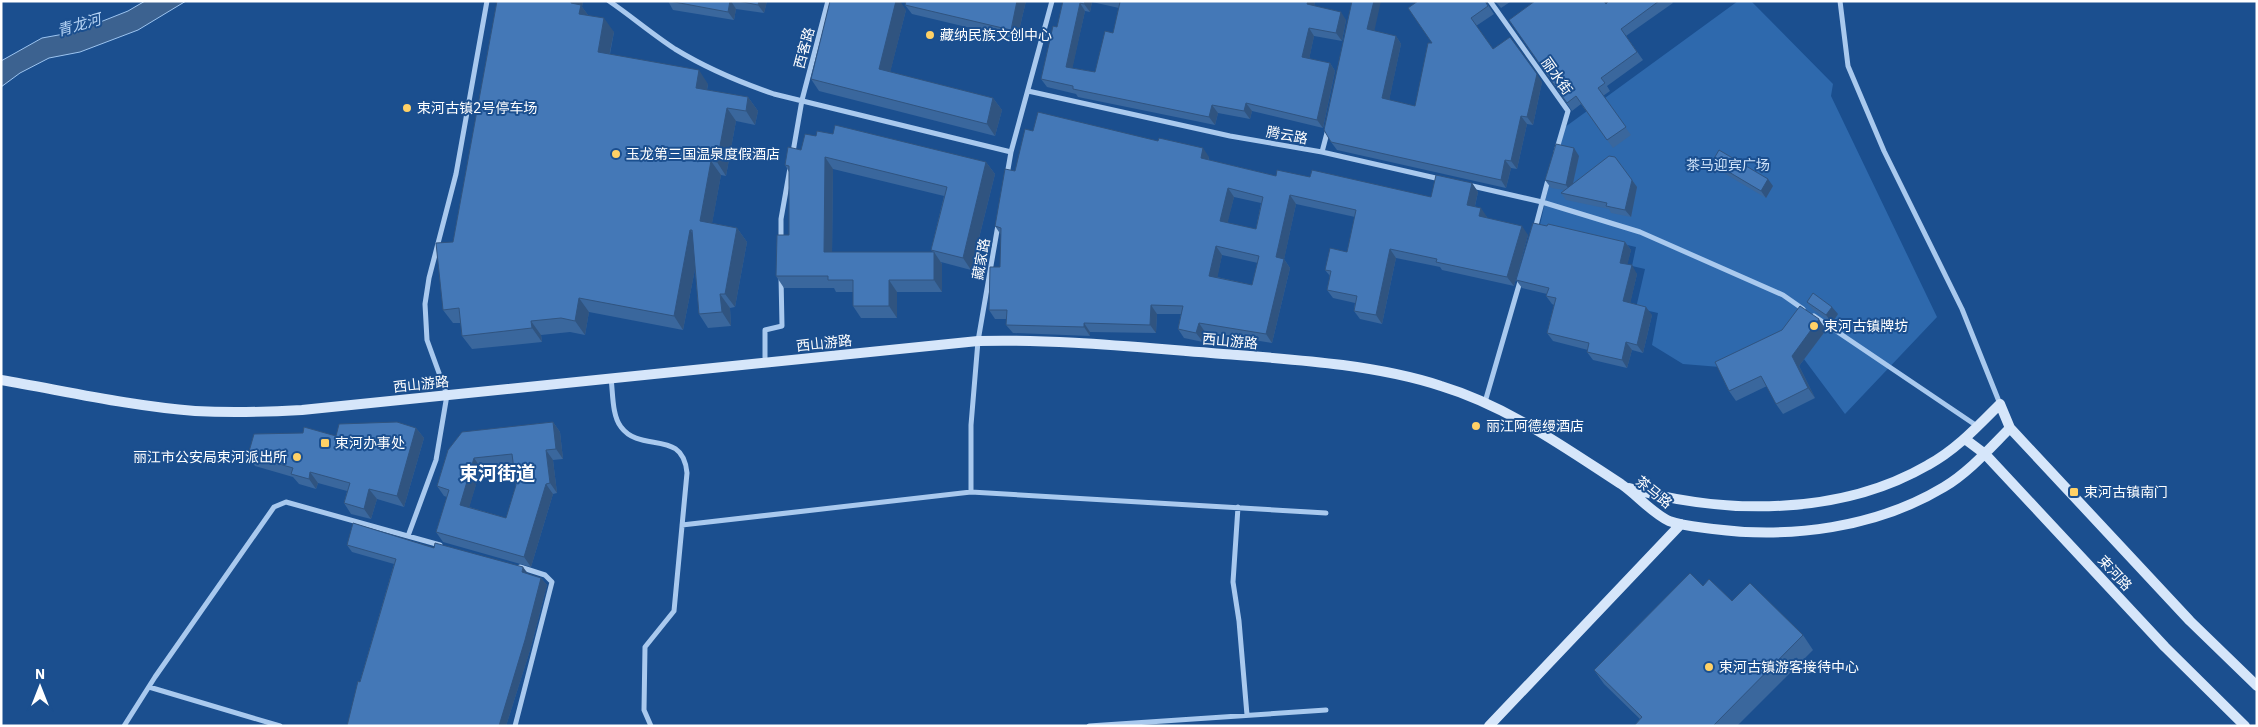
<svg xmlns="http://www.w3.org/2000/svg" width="2258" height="727" viewBox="0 0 2258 727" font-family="'IBM Plex Sans','Noto Sans SC',sans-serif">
<rect width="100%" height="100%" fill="#1b4f8f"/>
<path fill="#2e69ad" d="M1738,1H1751L1833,84L1831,96L1937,317L1845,414L1786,335L1720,367L1683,364L1652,345L1658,313L1636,308L1645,269L1632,266L1636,247L1540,225L1561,130Z"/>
<path fill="#3c6290" stroke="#9cc4f0" d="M145,1H186L138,30L80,52L49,58L20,73L1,87V61L42,38L75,32L128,11Z"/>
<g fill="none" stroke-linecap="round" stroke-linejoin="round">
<path stroke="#a9c9ee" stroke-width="5" d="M609,1C631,16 652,34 675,49C706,68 739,82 774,94L1011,152
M1490,1L1568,111L1556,152
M1840,1L1848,66L1884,151L1962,309L2000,404
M1028,91L1230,136L1322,152L1440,179
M793,152L802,100L828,1
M1322,152L1328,129
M1007,175L1011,152L1052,1
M1468,185L1542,202L1640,232L1783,295L1803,309
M1535,229L1549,176
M781,241V219L790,168
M1814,316L1977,426
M765,362V330L782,326L781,277
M611,378C613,393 612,416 621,427C641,454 683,428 687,473L674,611L645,647L644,710L651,726
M1485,402L1521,278
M971,492V425L978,341L998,225
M1238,507L1233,582L1239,621L1247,715
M682,525L971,492L1326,513
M408,536L436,460L447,395L427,340L425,304L429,278L456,174L487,1
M149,687L280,726
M124,726L155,677L274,507L286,502L440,545
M515,726L552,582L545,575L520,567
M1089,726L1326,710"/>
<path stroke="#d6e6fa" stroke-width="10" d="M1,380C65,391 130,406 195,411C231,413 267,412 302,410L978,341C1056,339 1133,347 1211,353C1284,359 1371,363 1441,386C1507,406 1564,447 1621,484C1637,495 1652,513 1669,521C1683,526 1699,527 1713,529C1790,539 1876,528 1944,487C1969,472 1989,449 2010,428
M1965,439L1985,454L2165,647L2245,726
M1629,488C1725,515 1840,516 1928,465C1956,450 1978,426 2000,404L2010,428L2190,621L2257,686
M1489,726L1681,524"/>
</g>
<path fill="#3a679d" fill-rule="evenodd" d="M497,1H583L582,7L588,15L614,32L610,54L708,84L707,90L748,97L758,111L755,125L736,121L726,176L721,175L712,223L737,228L747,242L735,307L730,308L731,326L708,328L699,314L695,269L683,330L589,312L585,335L570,332L541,335L542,342L472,349L462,336L461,323H453L443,310L453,242Z
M668,1H767L764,13L736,9L734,20L673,10Z
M906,1H1026L1017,39L912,14L905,5Z
M1063,1H1315L1314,6L1346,20L1342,41L1314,36L1309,59L1330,63L1335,71L1323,128L1252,111L1250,119L1218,113L1215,125L1078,97L1076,94L1047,87L1041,79L1057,27ZM1092,2L1119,8L1113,33L1095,72L1072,68L1085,11L1090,12Z
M1495,1H1510V2L1501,8Z
M1609,1H1671L1673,3L1626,36L1643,60L1607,86L1610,91L1603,96L1631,135L1613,148L1581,104L1572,111L1509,20L1606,4Z
M1486,2L1494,14L1476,26L1493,49L1542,82L1533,125L1527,124L1517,169L1511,168L1506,188L1337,150L1331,142L1374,31L1396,36L1401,44L1389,100L1415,106L1432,43Z
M906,10L890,72L993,98L1002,110L995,136L819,91L811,79Z
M833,134L986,162L995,174L971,270L941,262L942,264V292H897V318H861L853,306V292H836L834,288H784L776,276L789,235V172L785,165L816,136ZM833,169L944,196L931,250L933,252H832Z
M1579,156L1573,184L1632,180L1637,187L1631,217L1611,213L1609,209L1566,200L1561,193L1564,190L1551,188L1545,180Z
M1209,157V160L1276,176L1310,177L1431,197L1472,183L1478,192L1475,206L1487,217V218L1528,235L1514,286L1442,270L1440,267L1396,258L1382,324L1360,319L1354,311L1355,303L1333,298L1327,290L1330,276L1325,270L1347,252L1355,217L1296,204L1284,259L1290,268L1272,343L1205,332L1203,342L1184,338L1178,329L1181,314H1157L1156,333L1090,332V336L1013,333L1006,325L1007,319H995L989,310L1000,267L1001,235L995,226L1015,171ZM1234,197L1261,203L1256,229L1227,223ZM1222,255L1258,263L1252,285L1217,277Z
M1712,162L1773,186L1766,198L1717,169Z
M1547,226L1625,242L1631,250L1627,264L1637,274L1630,303L1652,315L1643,353L1632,350L1627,368L1593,360L1587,352L1588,350L1553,341L1547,333L1554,305L1552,304L1546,296L1547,294L1522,288L1516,280Z
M1807,302L1838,314L1832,323L1812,309Z
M1826,330L1799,366L1815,398L1783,414L1776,404L1767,386L1736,401L1729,391Z
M553,422L560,432L563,459L553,460L557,493L553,494L531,567L443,542L436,532L447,497L444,496L437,486L448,450ZM513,464L516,485L506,518L469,507L481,468Z
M416,428L424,438L404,507L377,499L371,519L351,514L344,503L347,491L318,483L316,489L299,484L293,477L255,466L248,455L336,436Z
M347,545L434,548L541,578L547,585L531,647L506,726H347L394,564L352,552Z
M1703,586L1732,601L1803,635L1813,650L1737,726H1634L1640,719L1604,684L1594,670Z"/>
<path fill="#305480" d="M571,1H583L582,7L591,19L589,27L571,3Z
M730,1H731L736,9L734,20L728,12Z
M759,1H767L764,13L758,5Z
M896,1H900L906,10L888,81L879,69Z
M1017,1H1026L1017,39L1011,30Z
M1085,1H1091L1092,2L1090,12L1084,4Z
M1308,1H1315L1313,12L1307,4Z
M1374,1H1381L1373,37L1367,29Z
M1080,3L1085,11L1071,75L1066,67Z
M1341,12L1346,20L1342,41L1336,33Z
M604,18L614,32L607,66L598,52Z
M1309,28L1314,36L1308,65L1302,57Z
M1396,36L1401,44L1388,106L1382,98Z
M1330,63L1335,71L1323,128L1317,120Z
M699,70L708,84L705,101L696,88Z
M1537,74L1542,82L1533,125L1527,117Z
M748,97L758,111L755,125L746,111Z
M993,98L1002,110L995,136L987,124Z
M1246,103L1252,111L1250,119L1244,111Z
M1212,105L1218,113L1215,125L1209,117Z
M727,108L736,121L726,176L717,162Z
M1521,116L1527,124L1517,169L1511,161Z
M1203,148L1209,157L1207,167L1201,158Z
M1574,148L1579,156L1571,192L1566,185Z
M825,157L833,169L832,264L824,252Z
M1505,160L1511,168L1506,188L1501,180Z
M711,161L721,175L710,235L700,221Z
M986,162L995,174L971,270L963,258Z
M1768,179L1773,186L1766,198L1761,191Z
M1632,180L1637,187L1631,217L1625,210Z
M1472,183L1478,192L1473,214L1467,205Z
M1228,188L1234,197L1226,230L1220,221Z
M1290,195L1296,204L1284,260V259L1290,268L1272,343L1266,334L1276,257Z
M1481,208L1487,217L1485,225L1479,216Z
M1522,226L1528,235L1514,286L1507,277Z
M737,228L747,242L735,307L725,294Z
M690,230L700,244L683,330L674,316Z
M1625,242L1631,250L1626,271L1620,263Z
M1216,246L1222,255L1216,285L1209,276Z
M1390,249L1396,258L1382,324L1376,315Z
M934,252L942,264V292L934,280Z
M1632,265L1637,274L1629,309L1623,301Z
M889,280L897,292V318L889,306Z
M720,294L730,308L731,326L722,312Z
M579,298L589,312L585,335L575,321Z
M1151,305L1157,314L1156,333L1150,325Z
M1646,307L1652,315L1643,353L1637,345Z
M1832,307L1838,314L1832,323L1826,315Z
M1819,319L1826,330L1799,366L1815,398L1808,388L1792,356Z
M531,321L541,335L542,342L532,328Z
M1084,323L1090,332V336L1084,327Z
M1199,323L1205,332L1203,342L1196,333Z
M1626,342L1632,350L1627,368L1622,360Z
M553,422L560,432L563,459L556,449Z
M416,428L424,438L404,507L397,496Z
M546,450L553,460L557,493L550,483Z
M474,458L481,468L467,515L460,505Z
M310,472L318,483L316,489L309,479Z
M546,484L553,494L531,567L524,557Z
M369,489L377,499L371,519L364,509Z
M523,567L529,575L522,572Z
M541,578L547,585L531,647L506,726H499Z"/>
<path fill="#4478b7" stroke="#305480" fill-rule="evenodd" d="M497,1H571V3L581,5L579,14L604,18L598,52L699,70L696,88L748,97L746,111L727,108L717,162L711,161L700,221L737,228L725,294H720L722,312L699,314L692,230H690L674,316L579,298L575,321L561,318L531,321L532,328L462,336L459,308L443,310L436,243L453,242Z
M669,1H730L728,12Z
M738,1H759L758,5Z
M830,1H896L879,69L993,98L987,124L811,79Z
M906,1H1017L1011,30L905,5Z
M1063,1H1085L1084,4L1080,3L1066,67L1095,72L1105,31L1113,33L1120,2L1119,1H1308L1307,4L1341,12L1336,33L1309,28L1302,57L1330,63L1317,120L1246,103L1244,111L1212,105L1209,117L1073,89V86L1041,79L1053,26L1057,27Z
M1352,1H1374L1367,29L1396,36L1382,98L1415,106L1428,43H1432L1408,8L1418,1H1485L1488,6L1471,18L1493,49L1510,37L1537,74L1527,117L1521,116L1511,161L1505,160L1501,180L1331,142L1324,130Z
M1535,1H1604L1606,4L1609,1H1659L1621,29L1637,52L1601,78L1605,83L1598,88L1626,127L1607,140L1576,96L1567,103L1509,20Z
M1038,112L1158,141L1159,138L1203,148L1201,158L1276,176L1277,170L1310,177L1312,170L1431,197L1436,175L1472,183L1467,205L1481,208L1479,216L1522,226L1507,277L1436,262L1437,259L1390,249L1376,315L1354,311L1357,296L1327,290L1331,271L1325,270L1330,248L1347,252L1356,210L1290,195L1276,257L1284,259L1266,334L1199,323L1196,333L1178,329L1183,306L1151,305L1150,325L1084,323V327L1006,325L1007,310H989L990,267H1000L1001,228L995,226L1005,169L1015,171L1025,129L1033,131ZM1228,188L1263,197L1256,229L1220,221ZM1216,246L1259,256L1252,285L1209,276Z
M835,125L986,162L963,258L931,250L947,187L825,157L824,252H934V280H889V306H853V280H828V276H776L777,235H789V166L785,165L788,147L801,150L805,134L816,136L817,131L833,134Z
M1556,144L1574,148L1566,185L1545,180Z
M1719,150L1768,179L1761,191L1712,162Z
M1609,156L1615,157L1632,180L1625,210L1606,206L1607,203L1561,193Z
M1533,223L1547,226L1548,224L1625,242L1620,263L1632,265L1623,301L1646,307L1637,345L1626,342L1622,360L1587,352L1589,343L1547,333L1556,298L1546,296L1549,288L1516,280Z
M1813,293L1832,307L1826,315L1807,302Z
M1800,306L1819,319L1792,356L1808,388L1776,404L1761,376L1729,391L1715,362L1782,330Z
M397,422L416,428L397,496L369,489L364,509L344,503L350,483L310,472L309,479L291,474L293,468L248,455L254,434L303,433L304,427L336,436L339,424Z
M553,422L556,449L546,450L550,483L546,484L524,557L436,532L449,490L437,486L448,450L462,432ZM512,454L516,485L506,518L460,505L474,458Z
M353,523L434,548L435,543L523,567L522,572L541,578L525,640L499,726H347L358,681L360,682L396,559L347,545Z
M1690,573L1703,586L1709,579L1732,601L1750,583L1803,635L1713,726H1634L1642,717L1594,670Z"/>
<g fill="#ffd166" stroke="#1b4f8f" stroke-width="2">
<circle cx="930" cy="35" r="5"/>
<circle cx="407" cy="108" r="5"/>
<circle cx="616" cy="154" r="5"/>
<circle cx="1814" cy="326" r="5"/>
<circle cx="1476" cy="426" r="5"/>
<rect x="320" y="438" width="10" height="10" rx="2.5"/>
<circle cx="297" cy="457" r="5"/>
<rect x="2069" y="487" width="10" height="10" rx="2.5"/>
<circle cx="1709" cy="667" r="5"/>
</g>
<g text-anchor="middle" stroke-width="4" stroke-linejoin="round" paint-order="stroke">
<g font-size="14" fill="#fff" stroke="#1b4f8f" text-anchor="start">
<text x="940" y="40">藏纳民族文创中心</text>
<text x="417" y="113">束河古镇2号停车场</text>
<text x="626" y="159">玉龙第三国温泉度假酒店</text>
<text x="1824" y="331">束河古镇牌坊</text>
<text x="1486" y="431">丽江阿德缦酒店</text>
<text x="335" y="448">束河办事处</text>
<text x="287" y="462" text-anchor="end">丽江市公安局束河派出所</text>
<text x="2084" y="497">束河古镇南门</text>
<text x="1719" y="672">束河古镇游客接待中心</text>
</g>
<g font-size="14" fill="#fff" stroke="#1b4f8f">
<text transform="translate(804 48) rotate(-75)" y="5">西客路</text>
<text transform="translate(1557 76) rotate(55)" y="5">丽水街</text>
<text transform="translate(1287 135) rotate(10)" y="5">腾云路</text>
<text transform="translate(981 259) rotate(-80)" y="5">藏家路</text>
<text transform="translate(1230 341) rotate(5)" y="5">西山游路</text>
<text transform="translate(824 343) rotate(-6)" y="5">西山游路</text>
<text transform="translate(421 384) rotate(-6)" y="5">西山游路</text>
<text transform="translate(1654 492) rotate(39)" y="5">茶马路</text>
<text transform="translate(2115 573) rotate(47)" y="5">束河路</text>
</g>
<g font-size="14" fill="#cfe3fa" stroke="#1b4f8f">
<text x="1728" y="170">茶马迎宾广场</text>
</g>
<g font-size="15" font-style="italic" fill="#b5d3f5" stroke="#1b4f8f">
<text transform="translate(79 25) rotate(-16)" y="5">青龙河</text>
</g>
<g font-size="19" font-weight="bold" fill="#fff" stroke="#1b4f8f">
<text x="497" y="480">束河街道</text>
</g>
</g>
<rect width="2258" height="727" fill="none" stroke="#ffffff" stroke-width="5"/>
<g transform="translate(40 687)" stroke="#1b4f8f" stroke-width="4" paint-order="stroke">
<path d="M0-4L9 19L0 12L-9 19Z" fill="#ffffff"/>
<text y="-8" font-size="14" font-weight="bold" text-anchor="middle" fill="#ffffff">N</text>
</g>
</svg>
